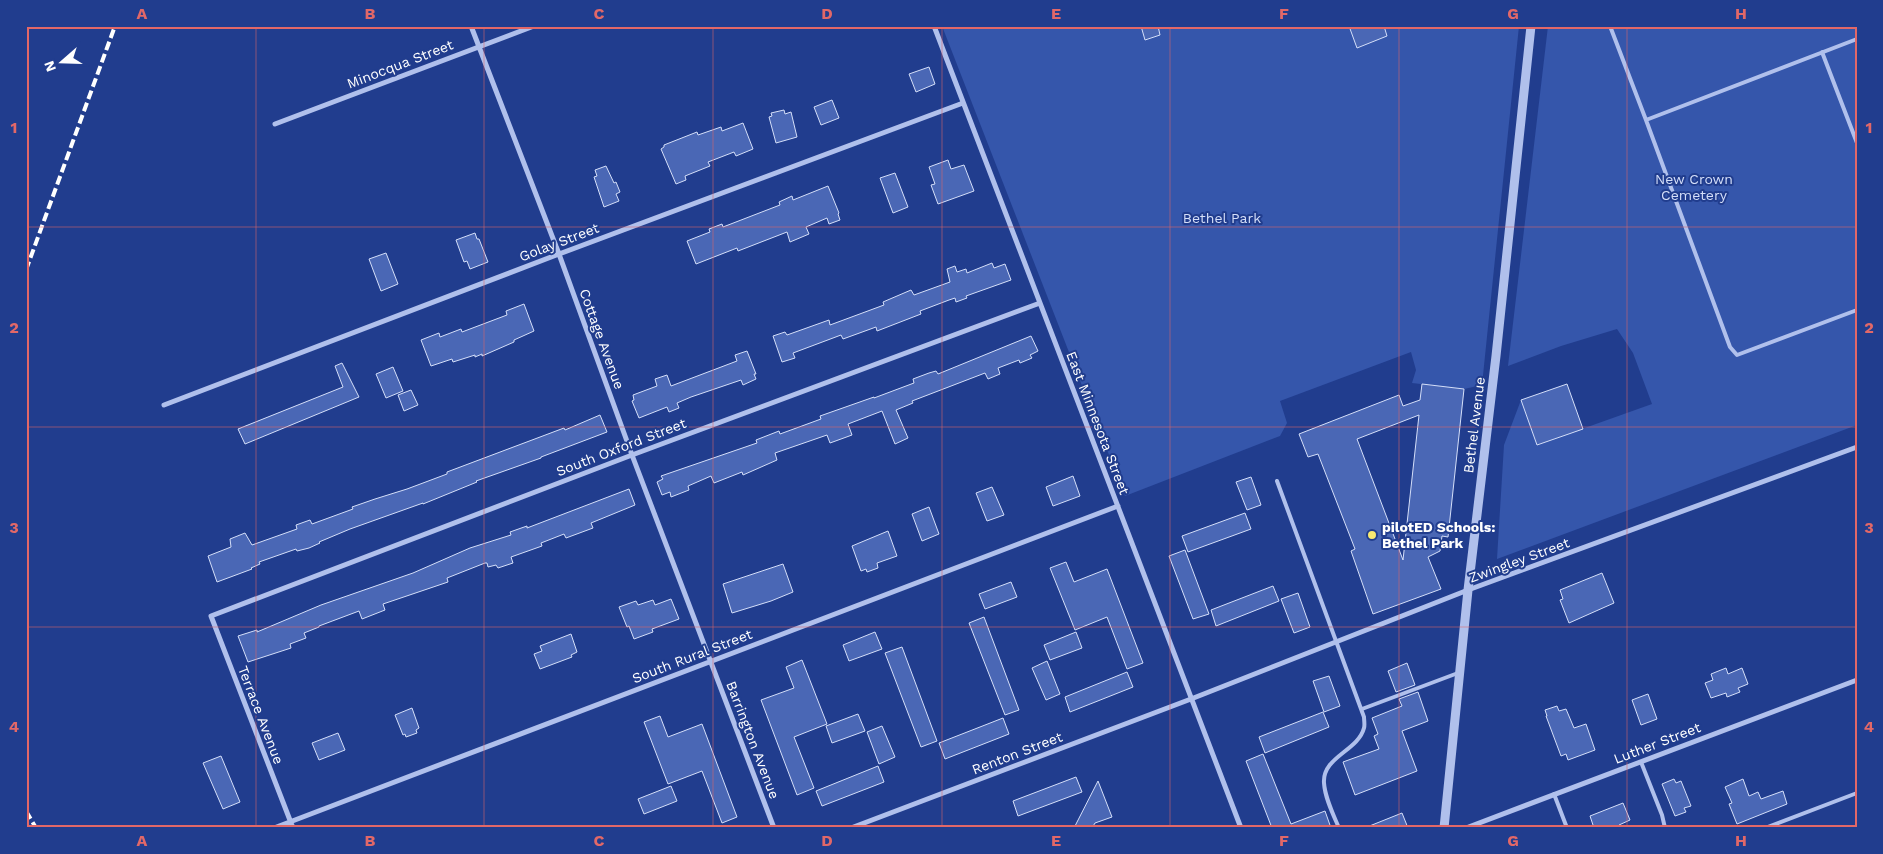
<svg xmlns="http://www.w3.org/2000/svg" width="1883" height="854" viewBox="0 0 1883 854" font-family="'Work Sans',sans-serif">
<rect width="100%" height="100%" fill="#213d8e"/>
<path fill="#3556ab" d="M942,26H1519L1482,385L1464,389L1412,383L1416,370L1411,352L1280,401L1287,423L1280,436L1125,496Z
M1548,26H1857V425L1497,559L1504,445L1521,400L1537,445L1652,404L1633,353L1617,329L1561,346L1508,366Z"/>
<path fill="#4a67b5" stroke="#d5dff9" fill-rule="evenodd" d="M1141,26H1158L1160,35L1145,40Z
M1349,26H1384L1387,36L1357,48Z
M929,67L935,84L916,92L909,74Z
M832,100L839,118L821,125L814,107Z
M784,110L785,114L791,112L797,137L776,143L769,117L772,116L771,113Z
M743,123L753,149L736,156L734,152L708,162L710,166L685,176L686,180L676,184L661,149L664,147V145L697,132L698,135L721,127L722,131Z
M948,160L951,169L964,165L974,191L938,204L931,185L935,184L929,167Z
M606,166L614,183L616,182L620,192L616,194L619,201L604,207L594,177L597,176L595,170Z
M895,173L908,207L893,213L880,178Z
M828,186L839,213L838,214L840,220L829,224L827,218L806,227L809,234L790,242L787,232L738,251L737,248L696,264L687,241L710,232L709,229L722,224L723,227L780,205L779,202L792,196L793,200Z
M475,233L477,239H479L488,262L470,269L467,261L464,262L456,240Z
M386,253L398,284L381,291L369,259Z
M992,263L994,268L1005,264L1011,280L966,296L967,298L956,302L955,298L949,300L920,311L921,314L877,331L876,327L843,339L841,335L793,353L795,358L782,362L773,336L785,332L787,335L829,320L830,325L884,305L883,302L911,290L914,295L950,282L947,269L955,266L957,272L966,269L967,273Z
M524,304L534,331L514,340V342L482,356V354L475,357V355L453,362L452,359L431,366L421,340L439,333L440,337L461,329L462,332L507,315L506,311Z
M1031,336L1038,351L1030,355L1032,358L1020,363L1019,360L998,368L1000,374L988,379L985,373L912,401L913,403L896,410L908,438L895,444L882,411L848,424L852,435L830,443L827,435L775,453L777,460L743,475L742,472L714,483L711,476L688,486L689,490L671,497L670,492L662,495L657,482L663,479L661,476L757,443L756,440L779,431L780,434L821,419L820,416L874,397V398L914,383L913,379L929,373L936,371L938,374Z
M747,351L756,374H754L756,379L743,385L741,380L691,397L677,403L679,408L669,412L667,407L639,418L632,401L634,400L633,395L657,386L655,379L667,375L671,386L737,361L735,355Z
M342,363L359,397L245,444L238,429L343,387L335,366Z
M393,367L403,391L386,398L376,374Z
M1422,384L1464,389L1448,537L1442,536L1440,551L1428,557L1441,589L1373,614L1351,551L1355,549L1318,454L1308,457L1299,434L1399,395L1403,406L1420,400ZM1419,415L1403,560L1357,439Z
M1567,384L1583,429L1537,445L1521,400Z
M411,390L418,405L404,411L398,395Z
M600,415L607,432L541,457V458L476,481L477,482L423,504V503L350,529L319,542L320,543L309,548L297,551L296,549L259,562L260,564L251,568L252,569L217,582L208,556L231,547L230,539L245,533L252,545L297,529L296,525L310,520L312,524L353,509L352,507L375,499L407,489L447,474V472L564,428L565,430Z
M1073,476L1080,496L1053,506L1046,487Z
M1251,477L1261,505L1247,510L1236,482Z
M992,487L1004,515L987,521L976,493Z
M629,489L635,505L591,523L593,528L566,538L564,534L541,543L542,546L511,557L513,563L498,568L496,565L488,567L487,563H485L447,578L448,582L383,604L385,610L362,619L359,611L319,626V627L304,633L306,638L290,644L291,648L248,662L238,636L257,630V632L321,605L413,573L470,548L511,535L510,532L527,526V528Z
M929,507L939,534L922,541L912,514Z
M1245,513L1251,529L1188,552L1182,536Z
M888,531L897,556L877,563L878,568L867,572L866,569L861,571L852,546Z
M1185,550L1209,614L1193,619L1169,556Z
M1066,562L1074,582L1107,569L1143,663L1127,669L1107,617L1075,630L1050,568Z
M783,564L793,592L771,601L732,613L723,584Z
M1602,573L1614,603L1569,623L1560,600L1563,599L1560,590Z
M1011,582L1017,597L985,609L979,594Z
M1273,586L1279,601L1216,626L1211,610Z
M1298,593L1310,627L1294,633L1281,599Z
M671,599L679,619L652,629L653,632L634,639L629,626L627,627L619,607L636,601L638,605L653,600L655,605Z
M984,617L1019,710L1005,715L969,623Z
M875,632L882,649L849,661L843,645Z
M1076,632L1082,648L1050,660L1044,645Z
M571,634L577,652L571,655L572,657L540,669L534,654L542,651L540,646Z
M902,647L937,741L921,747L885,653Z
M802,660L827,724L794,737L814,788L797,795L761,700L794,688L786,667Z
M1047,661L1060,694L1046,700L1032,668Z
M1407,663L1415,685L1396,692L1388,671Z
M1726,668L1728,674L1742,668L1748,684L1738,688L1740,692L1727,697L1726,693L1711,698L1705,683L1713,680L1711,674Z
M1127,672L1133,687L1070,712L1065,697Z
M1329,676L1340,706L1324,712L1313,681Z
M1418,692L1428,721L1402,731L1417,771L1355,795L1343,762L1379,749L1374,736L1378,734L1372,718L1402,706L1399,699Z
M1648,694L1657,719L1641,725L1632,700Z
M1557,706L1559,711L1566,709L1574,728L1586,724L1595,750L1568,760L1566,754L1561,756L1546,716H1547L1545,710Z
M412,708L419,728L416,730L417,733L406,737L405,734L403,735L395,715Z
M1323,712L1329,727L1265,753L1259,737Z
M858,714L865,731L832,743L826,726Z
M660,716L668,737L702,724L737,817L722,823L702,771L668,784L644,722Z
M1003,718L1009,734L945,759L939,743Z
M882,726L895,757L879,764L867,732Z
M338,733L345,750L319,760L312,743Z
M1263,754L1291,824L1325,811L1331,828H1272L1246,761Z
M221,756L240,802L223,809L203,763Z
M878,766L884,782L822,806L816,791Z
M1076,777L1082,792L1018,816L1013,801Z
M1674,779L1676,783L1681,781L1691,806L1684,808L1686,812L1675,816L1662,784Z
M1743,779L1749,796L1758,792L1761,799L1783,791L1787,804L1737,824L1729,804L1732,803L1725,787Z
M1098,781L1112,817L1095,823L1092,828H1074Z
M671,786L677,801L644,814L638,799Z
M1623,803L1630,820L1619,825L1620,828H1594L1590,816Z
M1402,813L1408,828H1368L1367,827Z"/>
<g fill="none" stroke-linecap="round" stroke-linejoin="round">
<path stroke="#b0c0ec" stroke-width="4" d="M1610,26L1646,120
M1857,39L1646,120L1730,347L1737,355L1857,310
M1822,52L1857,143
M1277,481L1364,717C1364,720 1365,725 1364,728C1358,751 1322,757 1324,783C1325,798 1333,814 1339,828
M1362,709L1458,673
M1641,762L1662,815L1665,828
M1554,794L1567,828
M1765,828L1857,793"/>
<path stroke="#b0c0ec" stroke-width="5" d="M471,26L559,254L632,455L774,828
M934,26L1241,828
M275,124L534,26
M164,405L559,254L963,103
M274,828L1118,506
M293,828L211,616L632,455L1040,303
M851,828L1191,699L1468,590L1857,447
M1466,828L1857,680"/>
<path stroke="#b0c0ec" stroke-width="9" d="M1444,828L1468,590L1496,356L1531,26"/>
<path stroke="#fff" stroke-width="4" stroke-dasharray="9 4" stroke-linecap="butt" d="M26,270L115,26
M26,811L36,828"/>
</g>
<path fill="none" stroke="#e26868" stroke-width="1" stroke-opacity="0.55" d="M256,26V828M484,26V828M713,26V828M942,26V828M1170,26V828M1399,26V828M1627,26V828M26,227H1857M26,427H1857M26,627H1857"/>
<circle fill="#f9e971" stroke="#213d8e" stroke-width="2" cx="1372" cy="535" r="5"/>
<g text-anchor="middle" stroke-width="4" stroke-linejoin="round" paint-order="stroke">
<g font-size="14" fill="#fff" stroke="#213d8e">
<text transform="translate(400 64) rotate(-21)" y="5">Minocqua Street</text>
<text transform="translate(559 242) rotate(-21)" y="5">Golay Street</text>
<text transform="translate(602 339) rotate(70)" y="5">Cottage Avenue</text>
<text transform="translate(1098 423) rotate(69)" y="5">East Minnesota Street</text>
<text transform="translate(1474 425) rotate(-83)" y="5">Bethel Avenue</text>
<text transform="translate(621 447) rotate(-21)" y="5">South Oxford Street</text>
<text transform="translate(1519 560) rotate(-20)" y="5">Zwingley Street</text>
<text transform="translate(692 656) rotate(-21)" y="5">South Rural Street</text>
<text transform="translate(261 715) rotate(69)" y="5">Terrace Avenue</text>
<text transform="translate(753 740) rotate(69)" y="5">Barrington Avenue</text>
<text transform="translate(1657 743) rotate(-21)" y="5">Luther Street</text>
<text transform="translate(1017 753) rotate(-21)" y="5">Renton Street</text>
</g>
<g font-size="14" fill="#d5dff9" stroke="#213d8e">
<text x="1694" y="184">New Crown<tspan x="1694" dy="16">Cemetery</tspan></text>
<text x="1222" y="223">Bethel Park</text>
</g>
<g font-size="14" font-weight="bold" fill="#fff" stroke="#213d8e" text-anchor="start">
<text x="1382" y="532">pilotED Schools:<tspan x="1382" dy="16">Bethel Park</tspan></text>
</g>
</g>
<rect width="1883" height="854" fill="none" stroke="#213d8e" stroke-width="55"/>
<g transform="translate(62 62) rotate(250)" stroke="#213d8e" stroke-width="4" paint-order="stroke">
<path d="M0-4L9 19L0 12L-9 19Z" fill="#ffffff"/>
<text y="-8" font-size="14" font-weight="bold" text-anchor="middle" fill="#ffffff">N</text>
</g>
<rect x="28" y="28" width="1828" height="798" fill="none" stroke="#e26868" stroke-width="2"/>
<g font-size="16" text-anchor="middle" font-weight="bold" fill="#e26868">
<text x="142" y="19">A</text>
<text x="370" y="19">B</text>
<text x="599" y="19">C</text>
<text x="827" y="19">D</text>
<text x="1056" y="19">E</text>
<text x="1284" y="19">F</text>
<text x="1513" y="19">G</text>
<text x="1741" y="19">H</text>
<text x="14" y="133">1</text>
<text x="1869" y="133">1</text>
<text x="14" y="333">2</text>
<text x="1869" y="333">2</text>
<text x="14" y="533">3</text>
<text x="1869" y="533">3</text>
<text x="14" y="732">4</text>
<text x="1869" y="732">4</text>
<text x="142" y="846">A</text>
<text x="370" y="846">B</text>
<text x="599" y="846">C</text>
<text x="827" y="846">D</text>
<text x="1056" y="846">E</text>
<text x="1284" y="846">F</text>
<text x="1513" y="846">G</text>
<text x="1741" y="846">H</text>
</g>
</svg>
